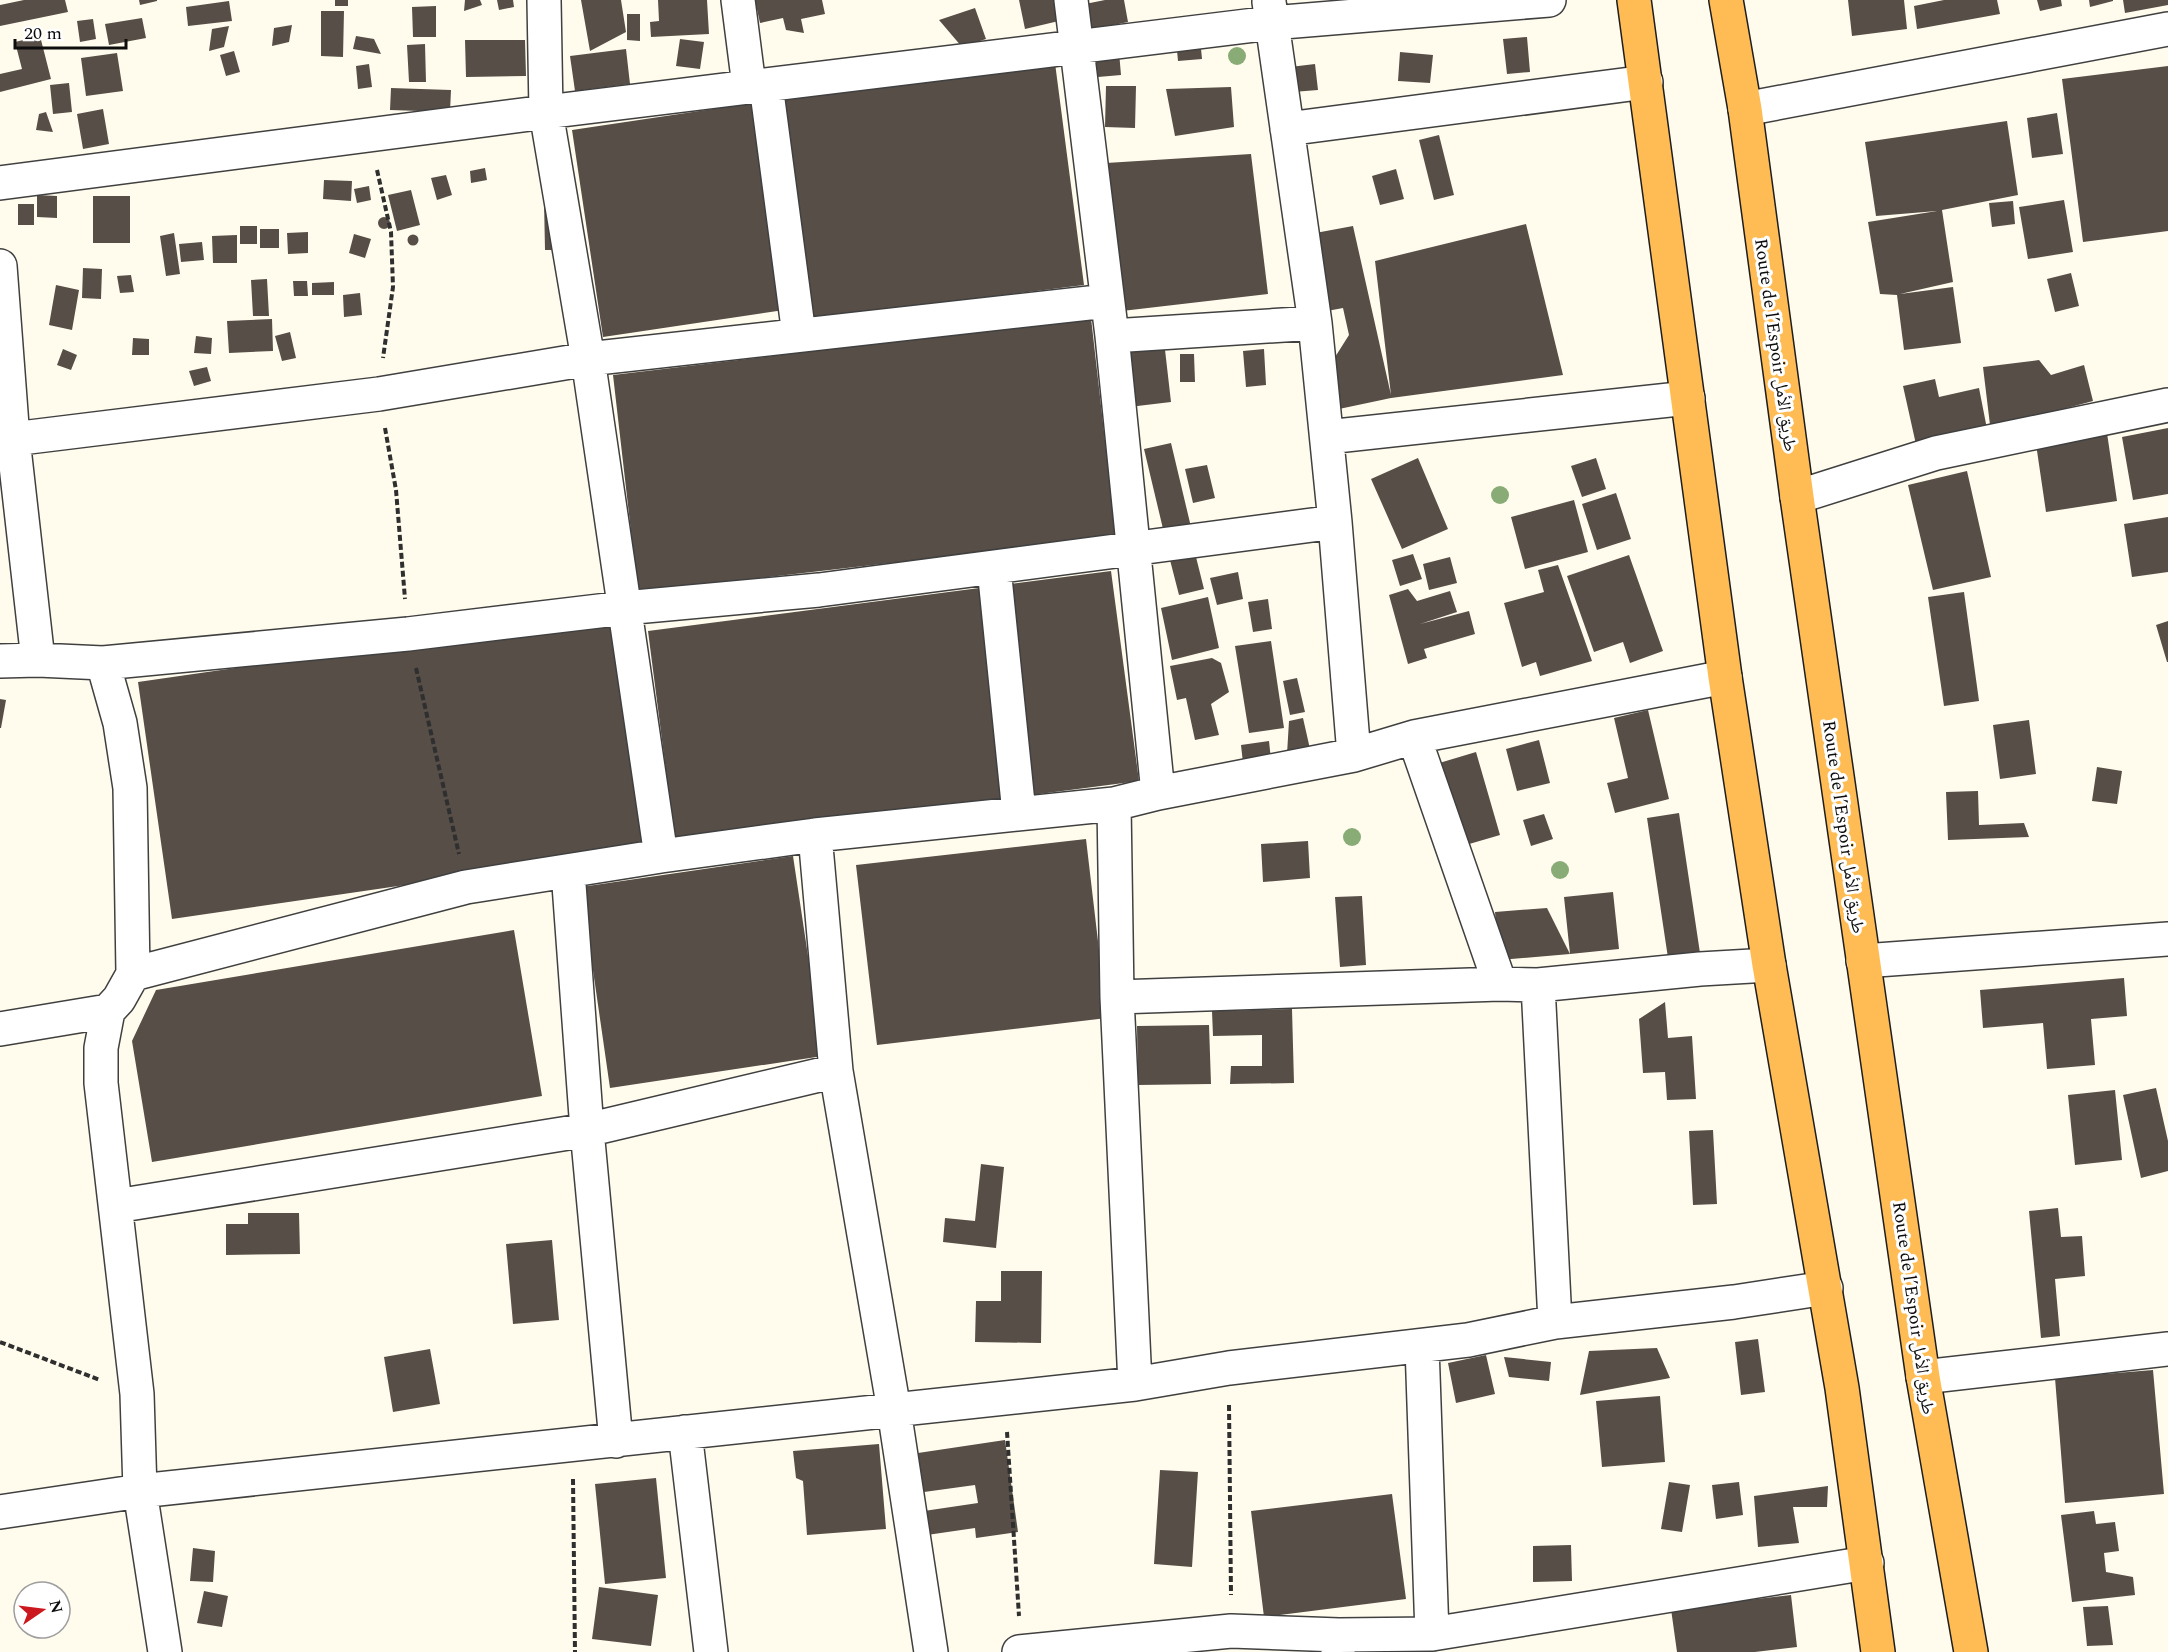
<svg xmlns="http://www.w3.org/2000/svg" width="2168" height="1652" viewBox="0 0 2168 1652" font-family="Spectral,'Noto Naskh Arabic',serif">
<rect width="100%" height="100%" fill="#fffced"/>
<path fill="#574e48" d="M24,0H65L68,12L0,26V5Z
M139,0H157V1L140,5Z
M335,0H348V6H335Z
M465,0H480L482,5L464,11Z
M497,0H513L514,7L499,10Z
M581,0H621L626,32L590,51Z
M658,0H707L709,34L651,37L650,22L659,21Z
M755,0H822L825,14L801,19L804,33L786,30L783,18L760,23Z
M1019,0H1058L1063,20L1025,29Z
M1105,0H1124L1128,22L1090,30L1085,4Z
M1848,0H1904L1907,29L1852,36Z
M1944,0H1997L2000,14L1917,29L1914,6Z
M2037,0H2061L2062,6L2040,11Z
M2089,0H2113V1L2090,7Z
M2123,0H2168V5L2125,13Z
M229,1L232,21L188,26L186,7Z
M436,6V37H413L412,7Z
M975,8L986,39L962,47L939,20Z
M321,11H344L343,57L321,56Z
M627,14H640V41L627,40Z
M142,18L146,38L109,45L105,24Z
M93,19L96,39L80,42L77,21Z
M292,25L289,42L272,46L274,28Z
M229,26L224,47L209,51L212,29Z
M40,36L51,79L0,92V74L22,69L15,42Z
M356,36L374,39L381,54L353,49Z
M1527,37L1530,72L1507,74L1503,39Z
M1200,38L1202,59L1178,61L1176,40Z
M680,39L704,42L700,69L676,66Z
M465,40H525L526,76L466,77Z
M425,44L426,82H409L407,45Z
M626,49L630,84L575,91L570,56Z
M234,51L240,72L226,76L220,55Z
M1119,52L1121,75L1098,77L1095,55Z
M1400,52L1433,55L1430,83L1398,81Z
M117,53L123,91L86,96L81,58Z
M1055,63L1084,285L806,320L778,98Z
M369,64L372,87L358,89L356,66Z
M1315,64L1318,90L1293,92L1290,67Z
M2168,66V231L2083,242L2062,79Z
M69,83L72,112L53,114L50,85Z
M1106,86H1136L1135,128L1105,127Z
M1231,87L1234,127L1175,136L1166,89Z
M391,88L451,90L450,112L390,110Z
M753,103L784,310L603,337L572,130Z
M103,109L109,144L83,149L77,114Z
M46,112L53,132L36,130L39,114Z
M2057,113L2063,154L2032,158L2027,118Z
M2007,121L2018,195L1942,210L1953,282L1900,294L1953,287L1961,343L1904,350L1897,295L1880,294L1868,222L1937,211L1876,216L1865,142Z
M1439,135L1454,195L1434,200L1419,140Z
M1251,154L1268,294L1122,311L1106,163Z
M485,168L487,180L471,183L470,171Z
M1396,169L1404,199L1380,205L1372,176Z
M446,175L452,195L437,200L431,178Z
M324,180L352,181L351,201L323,199Z
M369,186L371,200L357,203L354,189Z
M411,190L420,225L397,231L388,195Z
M37,195L57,196V218L37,217Z
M93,196H130V243H93Z
M2064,200L2073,252L2028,259L2019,207Z
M544,201L561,250H545Z
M2013,201L2015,224L1992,227L1989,203Z
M18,204H34V225H18Z
M378 223a6 6 0 1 1 12 0a6 6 0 1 1-12 0Z
M1526,224L1563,375L1391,398L1339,409L1330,365L1349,335L1343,308L1327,311L1310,234L1353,226L1391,395L1375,261Z
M240,226H257V244H240Z
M260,229H279V248H260Z
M308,232V253L288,254L287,233Z
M174,233L180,274L166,276L160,236Z
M354,234L371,239L365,258L349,253Z
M407.5 240a5.5 5.5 0 1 1 11 0a5.5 5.5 0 1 1-11 0Z
M237,235V263H213L212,236Z
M202,242L204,260L181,262L179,244Z
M83,268L102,269L101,299L82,298Z
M2071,273L2079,306L2055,312L2047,279Z
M131,275L134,292L120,293L117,276Z
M267,279L269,316H253L251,280Z
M293,281H307L308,296H294Z
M334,282V295H312V283Z
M56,285L79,290L72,330L49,325Z
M360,293L362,315L344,317L343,295Z
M1091,318L1116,537L638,592L613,375Z
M272,319L273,351L229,353L227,321Z
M290,332L296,358L282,361L275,336Z
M196,336L212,338L211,354L194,353Z
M133,338L149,339V355H132Z
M1164,341L1171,402L1129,407L1122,346Z
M63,349L77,355L71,370L57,365Z
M1264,349L1266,385L1246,387L1243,351Z
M1180,354H1194L1195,382H1180Z
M2039,360L2051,375L2084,365L2093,401L2052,412L1990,425L1983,367Z
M207,367L211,381L194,386L189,371Z
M1935,379L1939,397L1979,388L1988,434L1917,449L1903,386Z
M2168,428V494L2133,500L2122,437Z
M2107,433L2117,501L2046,512L2036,444Z
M1171,443L1191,527L1164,533L1144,449Z
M1418,458L1448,529L1402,549L1371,479Z
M1596,458L1606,489L1582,497L1571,466Z
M1207,465L1215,498L1193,503L1185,469Z
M1967,471L1991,577L1933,590L1908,485Z
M1616,493L1631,539L1597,550L1582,504Z
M1574,500L1588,552L1525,569L1511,517Z
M2168,517V572L2132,577L2124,524Z
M1195,553L1204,589L1179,595L1170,560Z
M1413,554L1422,579L1400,586L1392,560Z
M1629,555L1663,651L1630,663L1623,642L1594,652L1567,576Z
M1450,557L1457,583L1429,590L1423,564Z
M1558,565L1592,661L1540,676L1536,662L1522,667L1504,603L1544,592L1538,570Z
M1111,571L1139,781L675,841L648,631Z
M1238,572L1243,599L1217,605L1210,578Z
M1408,589L1417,601L1450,591L1457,612L1420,624L1469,611L1475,634L1424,649L1427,658L1408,664L1389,595Z
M1964,592L1979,701L1944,706L1928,597Z
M1208,597L1219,648L1172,660L1161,608Z
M1268,599L1272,629L1253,632L1248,602Z
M619,613L653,849L172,919L138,682Z
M2168,621V662H2167L2156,625Z
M1271,641L1284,728L1249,733L1235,646Z
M1212,658L1221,663L1229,692L1211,704L1219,735L1195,740L1186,698L1177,700L1170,666Z
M1297,678L1305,712L1290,715L1283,681Z
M0,699L6,700L1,728H0Z
M1648,710L1669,799L1615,813L1607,783L1628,778L1614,718Z
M1303,718L1310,749L1287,754L1289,721Z
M2029,720L2036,774L2000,779L1993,725Z
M1539,740L1550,783L1517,791L1506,749Z
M1269,741L1271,760L1243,763L1241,745Z
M1476,752L1500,835L1459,847L1436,764Z
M2097,767L2122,771L2117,804L2092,801Z
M1978,791L1979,825L2024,823L2029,837L1948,840L1946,792Z
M1679,813L1700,953L1668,958L1647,818Z
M1544,814L1553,839L1531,846L1523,820Z
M1086,839L1107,1018L877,1045L856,865Z
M1308,841L1310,878L1263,882L1261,844Z
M793,856L823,1056L610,1088L581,887Z
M1613,892L1619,949L1570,954L1499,960L1495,912L1547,908L1570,954L1564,897Z
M1362,896L1366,965L1340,967L1335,897Z
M514,930L542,1096L152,1162L132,1041L156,990Z
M2124,978L2127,1016L2091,1019L2095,1065L2047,1069L2043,1023L1983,1028L1980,990Z
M1665,1002L1668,1038L1692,1036L1696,1099L1667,1100L1665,1072L1643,1073L1639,1019Z
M1292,1009L1294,1083L1230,1084L1231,1066H1262V1035L1213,1036L1212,1011Z
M1209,1025L1211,1084L1138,1085L1137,1026Z
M2156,1088L2168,1141V1171L2141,1178L2123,1095Z
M2115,1090L2122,1160L2075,1165L2068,1095Z
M1713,1130L1717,1204L1693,1205L1689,1131Z
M981,1164L1004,1167L996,1248L943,1242L945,1218L975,1221Z
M2058,1208L2061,1237L2082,1236L2085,1276L2055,1279L2060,1336L2041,1338L2029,1211Z
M248,1213H299L300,1254L226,1255V1224H248Z
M552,1240L559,1320L513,1324L506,1244Z
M1001,1271H1042L1041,1343L975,1342L976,1301H1001Z
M1758,1339L1765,1392L1741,1395L1735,1342Z
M1657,1348L1670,1378L1580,1395L1589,1351Z
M430,1349L440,1404L393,1412L384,1357Z
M1486,1355L1495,1394L1456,1403L1448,1363Z
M1504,1357L1551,1362L1549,1381L1509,1377Z
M2153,1370L2164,1494L2065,1503L2055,1378Z
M1660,1396L1665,1462L1602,1467L1596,1401Z
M1005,1440L1018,1532L976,1538L975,1528L927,1535L924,1511L978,1503L975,1485L924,1492L918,1453Z
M879,1444L886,1529L807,1535L803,1481L796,1478L793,1451Z
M1160,1470L1198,1472L1192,1567L1154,1564Z
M656,1478L666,1578L605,1584L595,1484Z
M1669,1482L1690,1485L1682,1532L1661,1529Z
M1739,1482L1743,1515L1716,1519L1712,1485Z
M1828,1486L1827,1507H1793L1799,1543L1758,1547L1754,1496Z
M1392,1494L1406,1599L1264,1617L1251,1511Z
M2094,1511L2096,1524L2115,1522L2119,1551L2104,1553L2106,1572L2133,1577L2135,1595L2072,1602L2061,1515Z
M1571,1545L1572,1581L1533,1582V1546Z
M193,1548L215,1551L213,1582L190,1581Z
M599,1587L658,1595L651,1646L592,1639Z
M204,1591L228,1596L222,1627L197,1623Z
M1791,1595L1797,1647L1755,1652H1677L1671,1609Z
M2108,1606L2113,1645L2087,1646L2083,1607Z"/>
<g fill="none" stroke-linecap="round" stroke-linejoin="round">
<g stroke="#404040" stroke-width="36">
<path id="minor" d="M544,0L546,112L588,359L661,856L815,835L1114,804L1158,793
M738,0L749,86
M1071,0L1112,336L1158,793L1354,755
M1269,2L1315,323L1335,522L1354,755L1414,737L1725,677
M766,85L799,335
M1745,109L2168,29
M1287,129L1646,82
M0,183L546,112L1271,23L1549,0
M0,266L13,439L38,660L103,663L120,723L130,788L133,974L119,999L108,1011L101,1048V1083L137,1394L140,1491L165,1652
M1112,336L1315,323
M1327,437L1688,398
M13,439L379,394L588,359L1107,301
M1797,497L1936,453L2168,405
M994,568L1019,813
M0,661L38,660
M103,663L408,634L624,608L819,590L1335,522
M1414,737L1500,984
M1114,804L1117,997L1135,1384
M815,835L836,1071L894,1410L931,1652
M568,871L587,1130L616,1441
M1863,961L2168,939
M133,974L466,887L661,856
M1538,985L1555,1322
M1117,997L1500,984L1538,985L1700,969L1769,965
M0,1029L108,1011
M116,1206L587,1130L836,1071
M1422,1346L1432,1634
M1923,1377L2168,1349
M685,1432L711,1652
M0,1512L140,1491L1135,1384L1229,1368L1468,1340L1555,1322L1734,1302L1826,1288
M1019,1652L1231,1631L1339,1635
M1338,1652L1339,1635L1432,1634L1867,1563"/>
</g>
<g stroke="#1e1e1e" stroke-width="36">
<path id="trunk" d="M1634,0L1725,677L1769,965L1842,1388L1878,1652
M1726,0L1745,109L1797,497L1923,1377L1971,1652"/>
</g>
<path stroke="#2f2f2f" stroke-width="4" stroke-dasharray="6 3" stroke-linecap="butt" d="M377,170L391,232L393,287L383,358
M385,428L396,490L405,599
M416,668L459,854
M0,1342L100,1380
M1229,1405L1231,1595
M1007,1432L1019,1616
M573,1479L575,1652"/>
<use href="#minor" stroke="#fff" stroke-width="33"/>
<use href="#trunk" stroke="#ffbc54" stroke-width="33"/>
</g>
<g fill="#89ac77">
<circle cx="1237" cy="56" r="9"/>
<circle cx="1500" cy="495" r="9"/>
<circle cx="1352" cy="837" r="9"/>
<circle cx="1560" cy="870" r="9"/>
</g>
<g text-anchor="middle" stroke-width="6" stroke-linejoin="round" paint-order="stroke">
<g font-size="18" fill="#0d0d0d" stroke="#fff">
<text transform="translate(1776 345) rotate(82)" y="6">Route de l’Espoir طريق الأمل</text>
<text transform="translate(1844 827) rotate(82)" y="6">Route de l’Espoir طريق الأمل</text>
<text transform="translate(1914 1308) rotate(82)" y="6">Route de l’Espoir طريق الأمل</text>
</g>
</g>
<g transform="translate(42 1610) rotate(76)"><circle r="28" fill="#ffffff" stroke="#9e9e9e" stroke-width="1.5"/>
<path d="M0-4.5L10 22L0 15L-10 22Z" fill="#cb171e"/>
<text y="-9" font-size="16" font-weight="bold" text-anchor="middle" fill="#0d0d0d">N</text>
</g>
<path d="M15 39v9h111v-9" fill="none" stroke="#0d0d0d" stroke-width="3"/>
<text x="24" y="39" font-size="18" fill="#0d0d0d" stroke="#ffffff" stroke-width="4.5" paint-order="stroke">20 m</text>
</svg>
